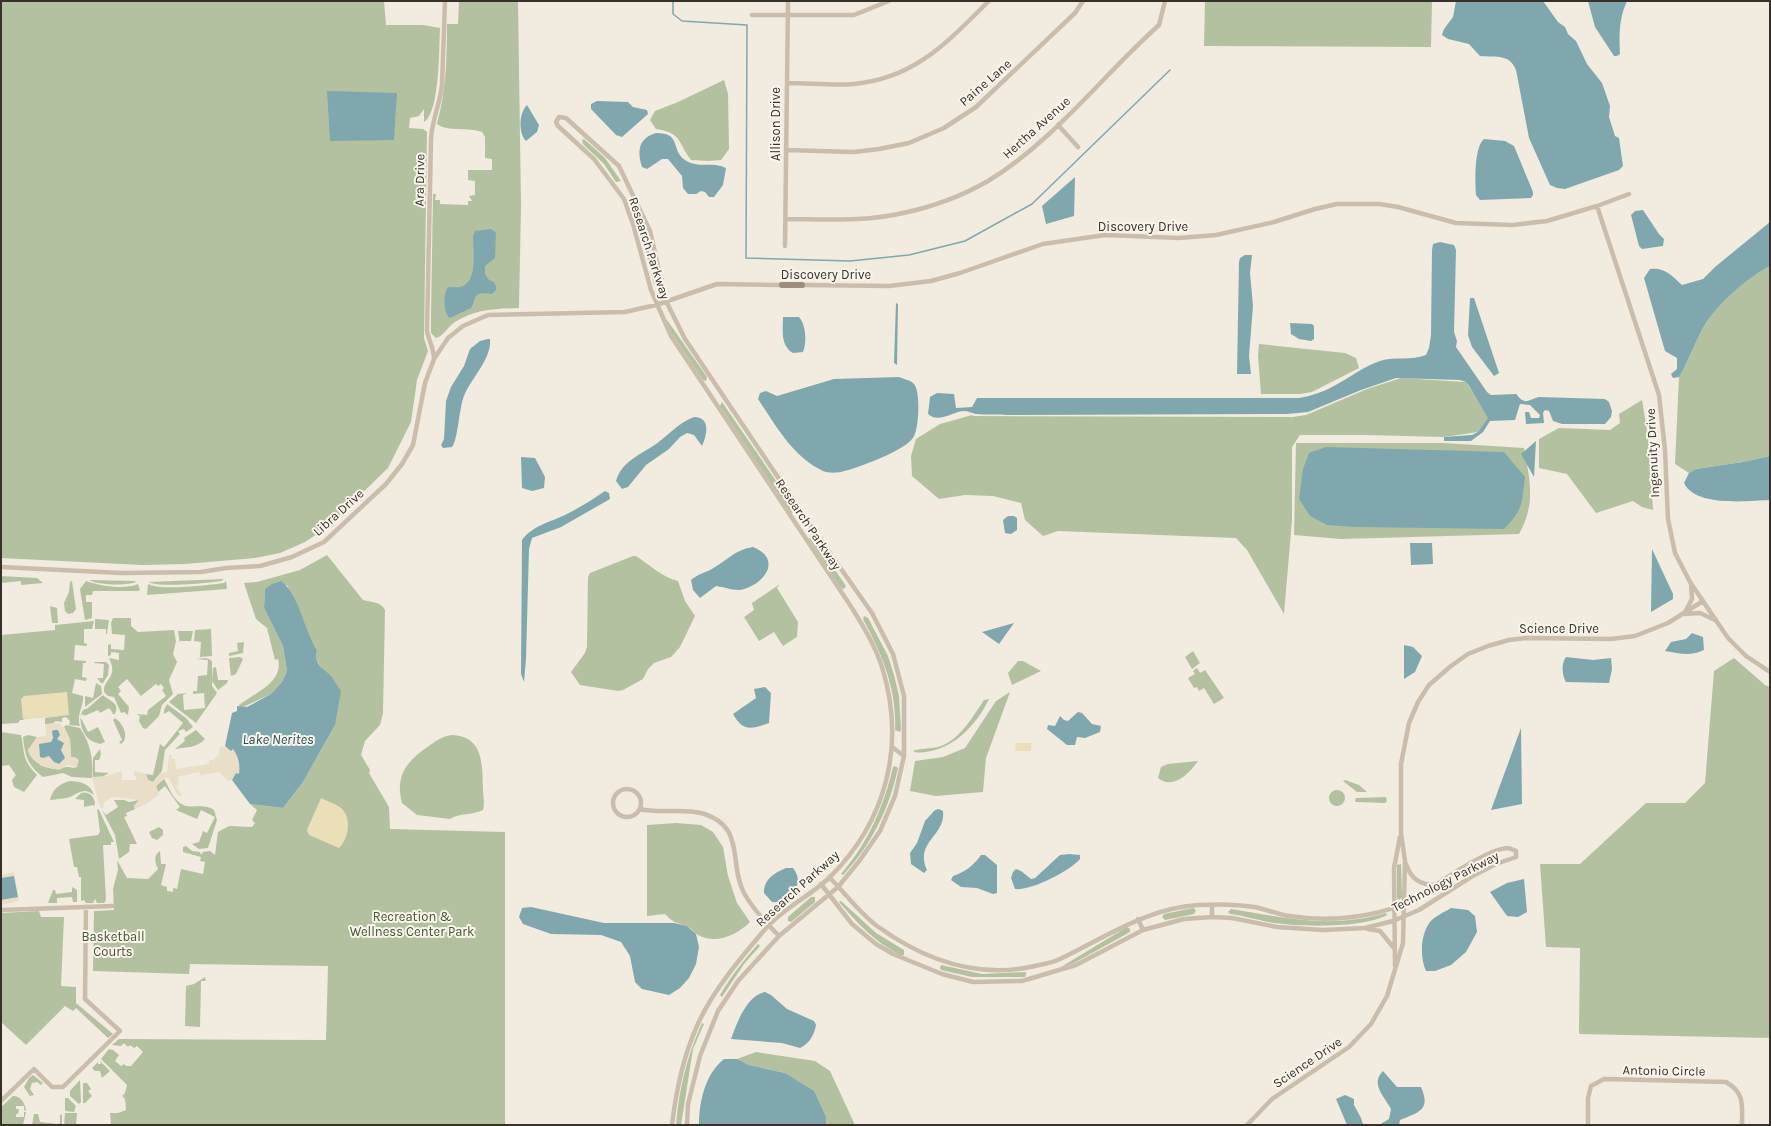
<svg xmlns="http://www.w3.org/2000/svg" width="1771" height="1126" viewBox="0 0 1771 1126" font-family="Karla,sans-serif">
<rect width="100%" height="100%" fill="#f2ebe0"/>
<path fill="#b3c1a0" d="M1,1H384L386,25H423L440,28C439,47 440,113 424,122V109L419,116L410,118L409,128L423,129L427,132L424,338L428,351L417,380L411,422L388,468L326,528L305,542L280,553L255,558L185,564L142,565L1,558Z
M459,1H518L521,206L519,308C494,309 477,309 455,322C448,326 444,336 436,338L431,333V315L433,194H436L435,200H440V204L468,205V201H472L469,196L475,195V181L468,180V170H492V159L485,158V137L482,132C469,127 447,132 437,124C446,91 447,58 447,24H458Z
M1205,1H1432L1431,47L1204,46Z
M724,80L728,94L729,149L721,160L708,161L691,160C677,141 682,133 656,129L650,120L655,111L678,102Z
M584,139L605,158L621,181L616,182L604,164L583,144L582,140Z
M635,213H638L645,230L656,284L654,285L645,248L634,215Z
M1770,266V456L1743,462L1696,469L1689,473L1675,464L1679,377C1688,362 1693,347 1701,332C1712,308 1747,278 1770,266Z
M667,320L707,377L706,381L703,380L671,332L666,321Z
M1259,344L1345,353L1356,358L1359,368L1312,392L1300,394H1261L1258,356Z
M1401,378L1466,382L1489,418L1478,432L1444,437L1365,435H1300L1292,447V520L1284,614L1247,550L1236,538L1058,531L1043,536L1025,520L1021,503L993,496L965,495L939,499L912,476L911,456L916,439L940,424L972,415L973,416L1293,417L1306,415L1367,389Z
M1642,400L1648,437L1653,510L1642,507L1633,501L1596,513L1567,474L1539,468V439L1559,428L1610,430L1620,423L1619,414Z
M722,402L796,510V512L791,513L720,406Z
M1296,443H1443L1524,448C1530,480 1536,504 1519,534L1341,539L1294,535Z
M811,535L846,586L844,589L841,588L809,539Z
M327,555L363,600C371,602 381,602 385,610L383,713L380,725L365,741L361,755L370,770L369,773L389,807L390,829L505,832V1125H111L110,1113H118L126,1110L125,1099L122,1096L125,1093L127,1085L101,1059L109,1049L113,1050L119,1055L115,1061L121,1066L124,1064L126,1066H131L143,1052L137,1046L134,1048L130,1045L128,1047L124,1043L121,1046L112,1045L119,1039L326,1040L328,966L190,964L189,974L93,971L94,911L114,910L113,889L118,870L117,860L127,878L148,879L158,869C155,863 153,855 160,851L161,864H166L161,885L167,887V891L173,892V888L177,889L181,869L203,874L205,862L200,861L201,857L183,852V847L186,846L192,851L200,852L201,855L203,852L210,851L215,855L218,832L229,826L252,827L255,823L252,820L257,810L250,804L283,808L303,782L335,725L331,676C321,669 315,663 317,650L311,641L303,619L287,585L265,589L264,608L283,646L287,671L282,682L271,694L241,708L239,705C255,693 284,682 278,659L275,660L267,628L256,619L244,583L257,582L300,570Z
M633,556H636C650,565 662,577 678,581L685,601L695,616L680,647L671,657L654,663L648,669L643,679L623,690L618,691L580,685L571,672L585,653L587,647L588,577L590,573Z
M1,576L37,578L43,583L21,585V581L1,583Z
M224,579L221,581C208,583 158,588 149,582Z
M89,580L134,581L136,582C127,586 97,585 89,580Z
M72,581L76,609L73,613L68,614L65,611L64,603L69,592L70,582Z
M86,581C100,586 124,590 138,584L140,590L138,591H93L92,595H86V602H92V618L85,620L80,589Z
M226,581L227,589L147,595L148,584C159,591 209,585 224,583Z
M780,584L777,588L798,622L797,637L783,646L774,632L759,641L744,617L754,610L752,603Z
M50,606L57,608L58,623H52Z
M864,616L868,618L888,656L894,675L899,696L901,729L900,732L895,730C897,689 882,654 863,619Z
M113,618H131V626L138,632L174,630L176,641L173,654L177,662L169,680L173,694L162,705L159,716L146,729L143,728L139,721L140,716L137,714L147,715L148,710L166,696L162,690L164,688L161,684L158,686L156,684L141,696L127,679L118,687L121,691L118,694L129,707L128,715L124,712L121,713L114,697L108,696L104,692C103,678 119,678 109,658L119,660V653L111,652V655L108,656V645L111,644V649L124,650L125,635L112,634L111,623Z
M95,619L109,620L107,634H106V629H95Z
M94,621L92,629H84V643L87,644V646L75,645L74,660L86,661V663H83L82,677L87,678L86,681L75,679L72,693L83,696C84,707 76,714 80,726L69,725L70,721L66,717L62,718V722L56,721L50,725L45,724V718L69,715L23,719L25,720H20L18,723L1,724V635L55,630V625Z
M211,629L212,656L200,657L201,642L194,641L195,630Z
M178,631H193L191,641H180V644Z
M244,642L243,653L229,656V653L238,651L237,643Z
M1193,651L1200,663L1192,669L1185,657Z
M240,657L243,659L236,674L231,676L229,658Z
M206,658L211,660L212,662V686L217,693L196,723L169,702L178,694L187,693L183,695L184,710L205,708L204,693L193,694V691H197L198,676L207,675L208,660L196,659Z
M1734,658L1765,685L1770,687V1038L1579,1034L1580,948L1546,947L1540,864H1580L1646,803H1685L1705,783L1714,671Z
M1018,661H1023L1041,671L1012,685L1008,673Z
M95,662H106L109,665L108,675L103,683H101L97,678H103L104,664L94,663Z
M216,667L218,680H228L227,683L218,690L212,681L213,668Z
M1197,668L1200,673L1205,670L1224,698L1214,704L1204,688L1199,691L1197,687L1194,688L1188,678L1195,674L1193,671Z
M96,683L101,686L102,694L85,707V696L93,698Z
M1010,692L986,758L983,792L936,796L910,791L915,761L943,757L965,748L996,701Z
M103,695C110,702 120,702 115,714H112L113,713L109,708L100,713L98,710L84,716L83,714L80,716L88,732L98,727L105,742L100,744C97,743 90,741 88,738C81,731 78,718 83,710L88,708Z
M989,699C978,722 957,746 931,751C925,752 918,754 913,751C920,748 930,749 938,747C959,741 972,718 984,700Z
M167,704L186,718L193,727L186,732L184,729L178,731L180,734L165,750L162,771L153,782L148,780L146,774L153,775L160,744L164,747L183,723L169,711L164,714V710Z
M115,718C123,723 130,738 121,744L119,742L122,740L113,720Z
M66,725L80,728C90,742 94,761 92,778L72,777L63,773L43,777C27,765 25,755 23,737L28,735L37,737L28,750C31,761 43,768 55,769C62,769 67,765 73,768L77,767L78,759L71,757L70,739L64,727Z
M196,730L205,739C197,748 187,747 175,749L185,741L184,738Z
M1,732L21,735C25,754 22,760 37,775L24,792L14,787L12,780L16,775L9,765L1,766Z
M451,735C484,736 482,764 483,789C483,796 485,803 483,810C473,815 459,813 450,819L417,815L402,803C395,777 406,762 426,748C435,742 440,737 451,735Z
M100,749L101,754L99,760H95V772L109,773L102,777H93V758Z
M1198,761C1189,774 1173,790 1158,778L1161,767L1168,764Z
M895,766L898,768C889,809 872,844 843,875L841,874C868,843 884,806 893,767Z
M164,779C169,787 173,800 183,805C193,809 204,803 214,810L217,820L208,848L199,849L192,844L199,842L203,831L207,833L215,817L201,810L197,819L176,810L180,807L165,786L158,792L156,786Z
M1345,780L1359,785L1367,792H1357L1343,781Z
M70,781C80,781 91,784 94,795C85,788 81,791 72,796C67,799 56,799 50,800C52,790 60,783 70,781Z
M1329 798a8 8 0 1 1 16 0a8 8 0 1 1-16 0Z
M81,793C88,791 93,795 95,802L94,807L93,805L84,807V800L75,799Z
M1386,797L1387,801L1385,803L1356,802L1355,801L1356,798Z
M114,800H124L129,802L139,800L134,806L135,809L126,813L127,816L124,817L137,844H130L129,852L119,859L115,835L102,810L106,815L118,807Z
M97,809L99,810L114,842H111V845H103L106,900L104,903H97L95,899L93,903H86L84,900L81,901V877H79L77,867H74L69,839L98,835L100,832Z
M676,823L701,825L713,832L723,847L728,876L737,903L750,922C737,935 716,945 698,935C694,933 691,927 686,926C674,921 675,924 665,914L647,916V825Z
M159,827L163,830V835L157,840L152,838L149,832Z
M1401,864L1402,898L1399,900L1397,898V865Z
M72,887L77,890V902H73L72,897L57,898V903H48L53,890H55L56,894L72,892Z
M811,897H815V902L791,922L788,921V917Z
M841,901L876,933L904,950V955L901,956C872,939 861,927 839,902Z
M1193,908L1196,910L1194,914L1165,920L1162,917L1164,914Z
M1231,909C1287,918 1330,929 1386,913L1387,915C1363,928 1302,927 1275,923C1260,921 1246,916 1230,914L1228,912Z
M39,911L41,917H64L61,986L76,987V1003L113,1034L108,1038L76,1008L73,1011L65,1006L26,1045L1,1022V913Z
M1127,927L1130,929V932L1074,963L1061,967Z
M758,944L760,946L744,964L722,997L720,995C731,976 744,960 758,944Z
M941,965L982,974L1026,972V974L1025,977H972L941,970L940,968Z
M205,977L206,981H201L200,1027L185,1026L186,986L194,984Z
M702,1023L704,1024L693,1049L681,1125H676C679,1089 687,1056 702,1023Z
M756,1052L815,1061L830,1071L855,1125H826V1117L785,1073L749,1065L737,1059Z
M100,1061L110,1071L102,1078L100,1071H95L92,1068L98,1062V1064H101Z
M33,1075L43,1083L41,1085L37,1082L32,1083L30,1089L34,1095L30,1096L24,1087L29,1078Z
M80,1080L81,1102L79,1104L70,1096V1091Z
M83,1083H87L91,1089L88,1091L92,1096L85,1103H83Z
M13,1096C21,1096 25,1103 26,1111L24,1110V1106H16V1109H19L18,1114H16V1117H24V1112H26L23,1125H1V1107Z
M65,1098H68L76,1106L74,1112L65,1111Z
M65,1113H77L76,1125H64Z
M34,1114H38L40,1122L58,1124L60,1123V1115L62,1114V1125H32Z"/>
<path fill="#ebdfb9" d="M67,692L69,715L23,719L21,699L24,696Z
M1016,743H1031V751H1015Z
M321,798C327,801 336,804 341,808C352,818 349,838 339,848L309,835L307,830Z"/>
<path fill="#e9dec8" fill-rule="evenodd" d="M57,723L64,727L70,739L71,757H75L79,761L76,767L68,765L59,770L41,766L29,754L28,750L37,737L46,736L45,724ZM52,736L63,746L61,748L63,755L57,764L49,756L43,758L40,754L39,747L51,742Z
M220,746L233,749L238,756L240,765L239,774L236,773L232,780L228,781L219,772L200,775L199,772L178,777L179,785L177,786L182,796H180L176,793L169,778H166L161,780L156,786L159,794L147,804L135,809L134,806L139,800L112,797L103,803L104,806L102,809L99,804L92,777L106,776L122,771V780H136L137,778L134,775V771L146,774L148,780L153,782L158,778L160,773L167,772L169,756L171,754L172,759H175L176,769L209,764V761L213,760L218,756Z
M14,872L19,901L1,905V900L18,897L14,876L1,878V875Z"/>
<path fill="#80a7ae" d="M1456,1H1543L1558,22L1565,27L1568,34L1576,41L1587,64L1602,83L1610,106L1609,117L1615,136L1619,138L1623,166L1619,170L1565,189L1557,188L1550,185L1529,138L1516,70C1509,53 1497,58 1480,56L1469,44L1448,39L1442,35L1444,29L1453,17Z
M1588,1H1627C1619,18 1619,36 1620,54L1617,56H1614L1595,27Z
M327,91L397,93L394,140L330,141Z
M597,101L628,102L633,107L647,110L648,114L622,137L616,135L591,109V104Z
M527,105L539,125L537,132L526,141C518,133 519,113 527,105Z
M656,133C682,133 670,149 685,160C698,169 713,161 726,168L723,185L714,197H709L705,192L701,191L696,194H688L683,188L682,176L668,159H662L647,169L642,167C637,152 638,138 656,133Z
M1484,139L1505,141L1514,146L1533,192V195L1531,198L1480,200L1476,195C1475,183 1474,147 1484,139Z
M1075,177L1074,216L1046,224L1042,206Z
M1643,210L1659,234L1664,239L1663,246L1642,249L1639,246L1631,215L1635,211Z
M1770,222V266C1747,278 1712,308 1701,332C1693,347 1688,362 1679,377L1673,378L1671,374L1677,369V358L1665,351L1644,278L1650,269C1665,267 1672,276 1682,285L1703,279L1715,267Z
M491,229L496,233L495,258L485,266V274L489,280C495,282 496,283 496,290L492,294C486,294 478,291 475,298C473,302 474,304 471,308L450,318C443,313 443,294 448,287C452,287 459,288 463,286C478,279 473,249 473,236L475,231Z
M1440,242L1454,245L1456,250L1454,332L1457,341L1456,347L1487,392L1491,395L1516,394C1526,406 1527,400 1539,397L1605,399L1609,402L1612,411L1611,417L1605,424H1562L1553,421L1549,411L1545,410L1543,413L1544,423L1526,424L1525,412H1529L1531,418H1539L1540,415L1530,405L1520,404L1515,420L1490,421L1483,432L1471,441H1444V437L1472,435L1478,432L1488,418L1469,386L1466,382L1460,380L1396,378L1361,390L1308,412L1287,414L1008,415C998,414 986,415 976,414C972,413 968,411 964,411C953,411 939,424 928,414L930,397L937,393L954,394L956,408L972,407L977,398H1299C1311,396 1323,392 1334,386C1349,378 1364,366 1380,361C1395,356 1411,361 1426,355L1429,348L1431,335L1432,250L1433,244Z
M1245,255H1252L1250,273L1253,306L1249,356L1251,374H1237L1239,262L1240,258Z
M1470,298H1474L1499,373L1494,376L1472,347L1468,335Z
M896,303L898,304L897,365L894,363Z
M783,317H799C806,325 807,342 803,352L793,353C780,345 783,330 783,317Z
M1290,323L1312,324L1314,326V339L1311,341L1299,339L1291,334Z
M488,339H490C492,359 471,378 464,396C459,408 458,440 452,447L443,448L441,445L444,439L446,401L451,387L464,366L470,349L480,341Z
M899,377C903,379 910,380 913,383C921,389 919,427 914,436C908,450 857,468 841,472C836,473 827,473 823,471C793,457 776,426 758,399L760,393L766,391L777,396L834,379Z
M694,417C711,417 707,435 702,446L694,435L687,433L680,437L669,449L646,465L628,487L622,489L616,481C622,461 640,455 656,444C669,435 678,423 694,417Z
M1536,441L1534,477L1521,454Z
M1326,447L1504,452L1525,477C1522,503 1523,510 1504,529L1355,527L1327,525L1310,516L1299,499L1303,469L1309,453Z
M1770,456V500C1747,501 1695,507 1684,483L1689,473L1696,469L1743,462Z
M521,457L535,458L545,477L544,488L532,491L522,488Z
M605,491L609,493L610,499L561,527L532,538L529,549L526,659L524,682L521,674L522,540C532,526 550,522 565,515C579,508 592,500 605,491Z
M1008,516H1014L1017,518V530L1011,534L1005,533L1003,520Z
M1410,543H1432L1433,564L1411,565Z
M753,547C781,558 767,582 744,589C736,592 725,587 716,586L700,598L693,590L691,580C697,575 701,574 708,571C725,563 733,550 753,547Z
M1652,549L1673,594V599L1651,612Z
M281,581C298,592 305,632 317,650C314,667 323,667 332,677C335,682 338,687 341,691L335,725L303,782L283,808L250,804L232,780L236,773L239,774C240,764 239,757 233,749L231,751L225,746L232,713L237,711V706L247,707L271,694L282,682L287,671L283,646L264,608L265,589L272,584Z
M1014,623L999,644L982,632Z
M1692,633L1703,637L1704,650C1690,657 1679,653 1665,651L1671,642L1686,639Z
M1404,645L1413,647L1422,656L1415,672L1404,679Z
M1566,657L1593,660L1611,658L1612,669L1609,683L1566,682C1562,676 1561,663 1566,657Z
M765,687L771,693L769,723C751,729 743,732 733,714L756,698L754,689Z
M1078,712L1082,713L1092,724L1101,726L1100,732L1085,738L1077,737L1075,745H1067L1047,729L1048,725L1055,726L1060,716L1064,720L1068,721Z
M1521,728L1522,804L1491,810Z
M54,730H58L60,735L57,739L64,743L61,750L65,758L59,764L54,762L49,756L43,758L40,757L39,744L51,742L53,738L52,731Z
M939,809L943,811C946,836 914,842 927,870L924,873L911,864L910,853L917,843L925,821L935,810Z
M1069,854L1080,855V859C1070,871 1031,891 1015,889L1011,878L1013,872L1016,869L1021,871L1031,879L1035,878L1060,855Z
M981,855H985L997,865V893L993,894L977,888L961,887L951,880L953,876C965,872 973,866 981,855Z
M786,868H793C801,879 799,887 789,895C783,899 779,903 772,902L764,893C764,879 774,873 786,868Z
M14,876L18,897L1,900V878Z
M1524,879L1527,912L1518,917L1507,916L1490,892L1507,883Z
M531,907L604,923H674L687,926L696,934L699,947L696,964L689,978L680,988L669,995L642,989L635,982L630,956L621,942L601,935L551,934L523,924L519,917L522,908Z
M1451,908L1468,910L1475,916L1477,932L1466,952L1451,965L1435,971H1426C1420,958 1420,935 1430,922C1435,916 1445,912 1451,908Z
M765,992L771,995L787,1009L814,1021L816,1025C814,1035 810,1043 800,1048L782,1043L731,1039C737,1023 746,996 765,992Z
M724,1059H737L749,1065L785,1073L814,1091L826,1117V1125H699C699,1102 705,1074 724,1059Z
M1383,1071L1397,1087H1421C1431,1110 1419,1112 1400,1120L1399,1125H1379L1389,1119L1391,1109C1384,1096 1370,1084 1383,1071Z
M1345,1095L1354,1099V1105L1361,1118L1363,1124L1365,1125H1347L1336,1099Z"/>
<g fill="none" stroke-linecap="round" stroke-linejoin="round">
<path stroke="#80a7ae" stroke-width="1.5" d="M673,1V14L682,21L747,25L746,258L850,261L909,255L965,241L1032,204L1170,70"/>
<path stroke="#cabdac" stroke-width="4.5" d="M752,15H854L889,1
M787,83C809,83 832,86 854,84C916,78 947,42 989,1
M1058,125L1078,147
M786,150L854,152L879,149L909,143L944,128L976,107L1075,13L1083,1
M1597,206L1659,395L1665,450L1668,519L1675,553L1690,582L1728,638L1746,656L1770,672
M786,219C824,219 866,222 903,213C932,207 962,196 988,181C1054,141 1102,76 1159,25L1165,1
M785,246L788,1
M802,285L889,286L931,281L960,273L1043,244L1105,235L1179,238L1216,235L1274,222L1315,209L1337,204H1379L1398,207L1456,223L1512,225L1547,221L1597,206L1629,194
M434,359C434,349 429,341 427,331L431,139C432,120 440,104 442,85L445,1
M1,567L121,573L201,572L226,568L260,566L292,557L324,542L386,484L402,464L413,445L425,383L434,359L448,338L463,326L488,315L625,312L656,305L717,284L782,285
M1685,612L1692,599L1691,583
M1684,614L1700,613L1715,620
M892,747L904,756
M613 803a14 14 0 1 1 28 0a14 14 0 1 1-28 0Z
M640,809C660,814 681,808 701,813C747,826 728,863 744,893C753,909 766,923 779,936
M1406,864C1411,879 1420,885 1436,885
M821,884L852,924L876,944L893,954L942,974L973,982L1022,981L1076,965L1143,930L1184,919L1212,917L1232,918L1277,927L1323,930L1365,928L1393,921L1419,910L1471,877L1496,864L1516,857V851C1513,850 1510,848 1507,848C1482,850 1430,891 1404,904C1370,918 1327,922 1290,916C1278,915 1266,909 1254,907C1236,904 1216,904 1198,905C1147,908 1104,938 1060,959C1052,963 1043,964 1035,966C978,979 924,960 877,926C860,913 845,893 829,877
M1212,905V917
M1,910L113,906
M1138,919L1143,930
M1368,929L1380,931L1393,947
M1395,966L1394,868L1400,837
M1,1101L34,1069L52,1087H63L120,1031L85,999L86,907
M672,1125C676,1091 683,1057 697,1026C712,991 743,955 767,927C784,908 810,896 829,878C887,821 906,744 882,667C875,645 862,624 850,605L671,336L651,290L633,224L624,199L594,159L558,126L556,122L559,117L566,118L619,166L650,231L666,301L685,339L808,522L872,613L893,654L904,696V756L895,796L880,831L860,860L838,887L779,936L738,981L718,1011L700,1056L688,1104L687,1125
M1247,1125L1272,1099L1349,1047L1371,1024L1387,996L1403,943L1405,861L1401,833V764L1409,723L1418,702L1429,685L1451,666L1468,654L1488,646L1509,640L1527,638L1611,639L1635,636L1668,623L1703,601
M1588,1125V1098L1591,1086L1604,1079L1726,1082C1745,1093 1742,1105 1742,1125"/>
<path stroke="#9e8c7d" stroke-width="6" d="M782,285H802"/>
</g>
<g text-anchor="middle" stroke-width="4" stroke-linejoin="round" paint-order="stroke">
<g font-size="13" fill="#38302b" stroke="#faf5ec">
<text transform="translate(985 82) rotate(-41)" y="5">Paine Lane</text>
<text transform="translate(775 124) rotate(-90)" y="5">Allison Drive</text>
<text transform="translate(1036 127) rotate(-42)" y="5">Hertha Avenue</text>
<text transform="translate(419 180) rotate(-89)" y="5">Ara Drive</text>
<text x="1143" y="231">Discovery Drive</text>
<text transform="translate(650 248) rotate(72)" y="5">Research Parkway</text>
<text x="826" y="279">Discovery Drive</text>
<text transform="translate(1652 453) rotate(-93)" y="5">Ingenuity Drive</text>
<text transform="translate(338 512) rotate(-42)" y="5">Libra Drive</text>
<text transform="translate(809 524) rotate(56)" y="5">Research Parkway</text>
<text x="1559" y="633">Science Drive</text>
<text transform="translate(1445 881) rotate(-27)" y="5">Technology Parkway</text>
<text transform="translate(797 888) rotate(-42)" y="5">Research Parkway</text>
<text transform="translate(1307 1062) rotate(-34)" y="5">Science Drive</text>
<text transform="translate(1664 1070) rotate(1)" y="5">Antonio Circle</text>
</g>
<g font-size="13" fill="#445530" stroke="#faf5ec">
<text x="412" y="921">Recreation &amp;<tspan x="412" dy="15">Wellness Center Park</tspan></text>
<text x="113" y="941">Basketball<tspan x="113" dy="15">Courts</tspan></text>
</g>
<g font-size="14" font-style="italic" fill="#224f58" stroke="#faf5ec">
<text x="278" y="744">Lake Nerites</text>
</g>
</g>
<rect width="1771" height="1126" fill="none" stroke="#38302b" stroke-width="4"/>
</svg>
